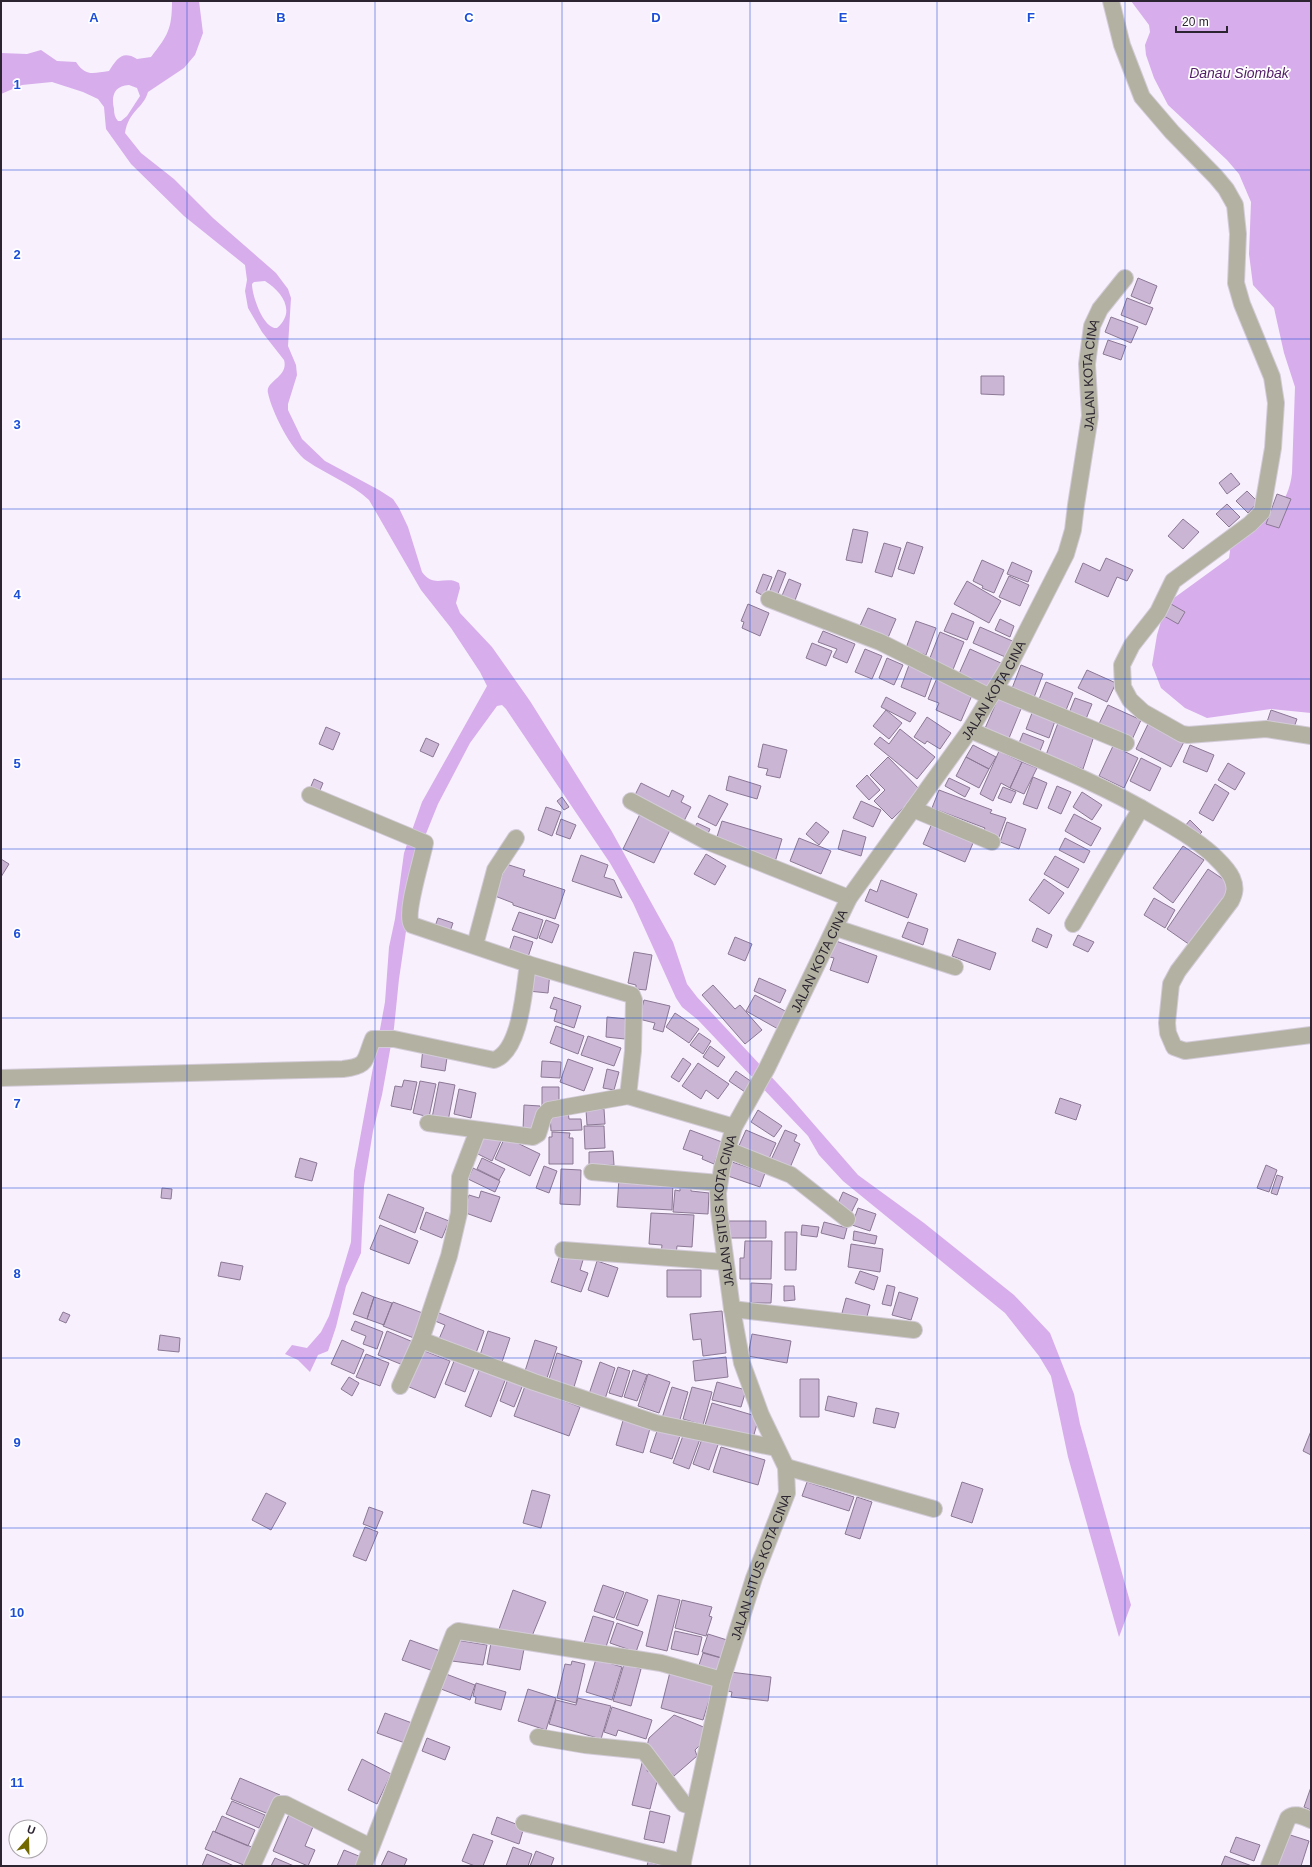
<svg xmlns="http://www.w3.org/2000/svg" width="1312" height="1867" viewBox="0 0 1312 1867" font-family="Arial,sans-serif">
<rect width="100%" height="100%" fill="#f8f0fd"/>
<path fill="#d7adec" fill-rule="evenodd" d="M172,1H199L203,33L195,55L184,68L148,92C143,109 129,110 125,133L141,153L174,179L213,218L276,273L288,289L291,298L288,346L296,365L297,375L288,404V410L302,439L325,461L379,490L393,499L399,508L408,527L422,572C434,589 446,575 459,583L460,588L456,603L460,613L492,647L530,701L611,830L673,942L687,984L697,997L791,1098L858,1175L924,1223L1014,1295L1050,1333L1074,1394L1080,1424L1131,1605L1119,1637L1068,1457L1051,1376L1039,1356L1005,1313L843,1181L819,1155L808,1136L698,1020L682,1007L676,998L633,903L610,863L506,709L502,705L497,706L470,743L438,804L417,856L399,979L394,1028L382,1095L373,1131L364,1186L361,1253L346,1286L336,1327L328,1351L318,1355L310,1372L298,1360L285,1354L292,1345L307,1348L321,1332L329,1316L351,1242L354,1171L385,1002L389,947L395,919L404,853L422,802L487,686L480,672L451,628L421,590L369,500C351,483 327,475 307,461C291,450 272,412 268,393C265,381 289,377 284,360L262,332L248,308L245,291L247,280L245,265L184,216L131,164L106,129L104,107L98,99L83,92L52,82L22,85L1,94V53L27,54L41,50L57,61L76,62C86,77 93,73 109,71C117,59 122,50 137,59L151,57C168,35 172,29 172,1ZM129,85L137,88L140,96L127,116L121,121H118C115,118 114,114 114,109C111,96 114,86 129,85ZM265,281C281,291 297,311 277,328C263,329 252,295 252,284L254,282Z
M1131,1H1311V713L1271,709L1207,718L1185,708L1161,688L1152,665L1157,635L1164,611L1174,598L1229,558L1230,551L1227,543C1259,525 1288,513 1292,473L1295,387L1284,353L1274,308L1253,285L1249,254L1251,202L1239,174L1227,160L1168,105L1154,78L1146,55L1145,45L1150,32L1149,25Z"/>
<path fill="#cab5d4" stroke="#8b7895" d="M1138,278L1157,286L1150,304L1131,296Z
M1127,298L1153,308L1146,325L1121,315Z
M1111,317L1138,327L1131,343L1105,332Z
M1108,340L1126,346L1121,360L1103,354Z
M981,376H1004V395L981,394Z
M1231,473L1240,484L1227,494L1219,483Z
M1247,491L1258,502L1248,513L1236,501Z
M1277,494L1291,499L1279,528L1266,524Z
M1227,504L1240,517L1229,527L1216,514Z
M1183,519L1199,532L1183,549L1168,536Z
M853,529L868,532L862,563L846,560Z
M907,542L923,547L914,574L898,569Z
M884,543L901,548L892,577L875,572Z
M1106,558L1133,570L1127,581L1117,577L1108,597L1075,582L1083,563L1100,571Z
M982,560L1004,570L994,593L982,588L983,586L973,581Z
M1012,562L1032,571L1028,582L1007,574Z
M778,570L786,573L777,596L769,593Z
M763,574L772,577L764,596L756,592Z
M1009,576L1029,585L1020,606L999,597Z
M789,579L801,584L794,603L781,598Z
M967,581L1001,601L989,623L954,604Z
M748,604L769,613L760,636L742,628L744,622L741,621Z
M1171,604L1185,612L1178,624L1164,616Z
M868,608L896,619L887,640L859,628Z
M952,613L974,622L967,640L944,631Z
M1000,619L1014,626L1010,637L995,630Z
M916,621L936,628L926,655L906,648Z
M980,627L1017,643L1010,659L973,643Z
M823,631L855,644L847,663L833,657L837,649L818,642Z
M940,632L964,642L952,672L928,663Z
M812,643L832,651L826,666L806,658Z
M865,649L882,656L872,679L855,672Z
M970,649L1003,664L991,690L958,676Z
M887,658L903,665L894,685L879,678Z
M909,665L933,674L925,697L901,687Z
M1021,665L1043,674L1033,700L1011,691Z
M1087,670L1116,683L1107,702L1078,688Z
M937,678L973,693L961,721L936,710L939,703L928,699Z
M1046,682L1073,693L1064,715L1037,704Z
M1000,694L1023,704L1007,743L983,733Z
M886,697L916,713L910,722L881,707Z
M1075,698L1092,704L1086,719L1069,713Z
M1108,705L1141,720L1130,744L1097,728Z
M886,710L902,723L889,739L873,726Z
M1271,710L1297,719L1293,730L1267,722Z
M1032,713L1055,721L1049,738L1026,729Z
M927,717L951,733L940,749L927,741L925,744L914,737Z
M1150,720L1186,738L1171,767L1136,749Z
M1058,723L1094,736L1083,769L1046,755Z
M326,727L340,733L333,750L319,744Z
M900,729L935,757L917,779L874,744L880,737L889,744Z
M1023,733L1044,741L1038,756L1017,748Z
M426,738L439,744L433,757L420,751Z
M763,744L787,750L780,778L766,775L768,769L758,767Z
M973,745L996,757L989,769L966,757Z
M1190,745L1214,755L1207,772L1183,762Z
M1113,746L1138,758L1124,788L1099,776Z
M999,751L1022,762L1010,788L1001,783L993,801L980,794Z
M888,757L921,791L892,819L874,801L885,790L870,775Z
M966,757L989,769L979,788L956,776Z
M1141,758L1161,768L1150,791L1130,781Z
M1022,762L1037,768L1024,794L1010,788Z
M1228,763L1245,773L1235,790L1218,780Z
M867,775L880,790L869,800L856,786Z
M729,776L761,786L757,799L726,790Z
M1033,777L1047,783L1037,809L1023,804Z
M949,778L970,788L965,797L945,786Z
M314,779L323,783L318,795L309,791Z
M641,783L669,797L672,790L684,796L681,802L691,807L683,823L635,795Z
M1215,784L1229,793L1213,821L1199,813Z
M1057,786L1071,792L1061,814L1048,808Z
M1003,787L1016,792L1011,803L998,798Z
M939,790L992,810L990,813L1006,818L999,837L983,832L985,828L932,808Z
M1082,792L1102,805L1092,820L1073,807Z
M709,795L728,804L716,826L698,817Z
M562,797L569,807L564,810L557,801Z
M861,801L881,810L873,827L853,818Z
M546,807L561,812L552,836L538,830Z
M641,812L672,826L654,863L623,849Z
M1074,814L1101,828L1091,846L1065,831Z
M561,819L576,825L570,839L556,834Z
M934,819L976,836L965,862L923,844Z
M1190,820L1202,832L1197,837L1185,826Z
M722,821L782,839L775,862L715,843Z
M816,822L829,832L819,845L806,834Z
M1007,822L1026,829L1019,849L1000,842Z
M697,823L710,829L706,838L693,831Z
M843,830L866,837L861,856L838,849Z
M799,838L831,851L821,874L790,861Z
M1065,838L1090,851L1084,863L1059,850Z
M1183,846L1204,860L1173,903L1153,888Z
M706,854L726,866L715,885L694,874Z
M581,855L608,865L604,877L614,880L622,898L572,881Z
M1055,856L1079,869L1068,888L1044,874Z
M1,859L9,864L1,877Z
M506,864L525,870L523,876L565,890L555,919L513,905V903L495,896Z
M1208,869L1232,885L1190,945L1167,929Z
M1044,879L1064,893L1049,914L1029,900Z
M881,880L917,894L908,918L865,901L870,889L877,892Z
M1154,898L1175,910L1165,928L1144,915Z
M519,912L543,920L537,939L512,930Z
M438,918L453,923L449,934L434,929Z
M546,920L559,925L552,943L539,938Z
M908,922L928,929L923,945L902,937Z
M1037,928L1052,935L1047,948L1032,941Z
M1078,935L1094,942L1088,952L1073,945Z
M514,936L533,942L528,957L509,951Z
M735,937L752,944L745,961L728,954Z
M958,939L996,953L990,970L952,956Z
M836,941L877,956L868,983L830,970L834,958L830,957Z
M634,952L652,955L646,990L636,989V985L628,983Z
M531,970L550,972L548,993L528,991Z
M759,978L786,990L780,1003L754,991Z
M713,985L735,1009L740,1005L762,1030L745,1044L702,995Z
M755,995L787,1012L778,1029L746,1011Z
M554,997L581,1006L574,1028L554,1021L557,1010L550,1008Z
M644,1000L670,1006L663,1032L653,1029L655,1023L639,1019Z
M675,1013L699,1029L689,1043L666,1027Z
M607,1017L627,1019L625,1039L606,1037Z
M556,1026L584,1036L578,1054L550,1043Z
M699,1033L711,1041L703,1054L690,1045Z
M588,1036L621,1048L614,1066L581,1055Z
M710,1046L725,1057L718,1067L703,1057Z
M423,1048L448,1051L445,1071L421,1067Z
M683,1058L691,1064L679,1082L671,1077Z
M568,1059L593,1068L584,1091L560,1082Z
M542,1061L561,1062L560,1078L541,1077Z
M698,1063L729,1084L718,1099L706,1090L701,1099L682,1086Z
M607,1069L619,1072L614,1090L603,1088Z
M736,1071L752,1082L745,1092L729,1081Z
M404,1080L417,1082L411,1110L391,1106L395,1086L402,1087Z
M420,1081L436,1084L429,1117L413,1113Z
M439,1082L455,1085L448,1121L432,1118Z
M542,1087H559V1108H542Z
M459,1089L476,1093L471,1118L454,1114Z
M1060,1098L1081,1105L1076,1120L1055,1113Z
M524,1105L540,1106L538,1131L523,1130Z
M604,1109L605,1124L587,1125L586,1110Z
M758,1110L782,1126L774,1137L751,1122Z
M568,1112L569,1119H581L582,1130L551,1131L550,1113Z
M584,1126H604L605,1148L585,1149Z
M690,1130L722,1142L714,1164L702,1159L703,1156L683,1149Z
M746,1130L776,1143L767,1163L737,1150Z
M785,1130L797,1135L794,1141L800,1144L789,1170L770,1162Z
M552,1132L570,1133L569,1138H573V1164H549V1137H552Z
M483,1133L501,1141L492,1161L474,1152Z
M505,1137L540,1154L530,1176L495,1159Z
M613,1151L614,1165L589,1166V1152Z
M300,1158L317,1163L312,1181L295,1177Z
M482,1158L505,1169L499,1180L477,1169Z
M732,1162L765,1173L760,1187L728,1176Z
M1266,1165L1277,1170L1269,1192L1257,1188Z
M544,1166L557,1171L549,1193L536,1188Z
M473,1168L500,1181L495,1192L468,1179Z
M561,1169L581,1170L580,1205L560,1204Z
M1277,1175L1283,1177L1277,1195L1271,1193Z
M619,1178L673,1182L672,1210L617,1207Z
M680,1186L691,1187V1191L709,1193L708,1214L673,1212L675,1190L680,1191Z
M162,1188L172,1189L171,1199L161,1198Z
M481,1191L500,1197L491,1222L463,1212L469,1195L479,1198Z
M843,1192L858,1199L850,1215L836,1208Z
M388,1194L424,1208L415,1233L379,1218Z
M858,1208L876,1214L870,1231L852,1225Z
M426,1212L449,1221L442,1238L420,1229Z
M651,1213L694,1215L692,1247L677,1246L676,1255L661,1254L662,1245L649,1244Z
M729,1221H766V1238H729Z
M824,1222L847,1228L844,1239L821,1233Z
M380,1225L418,1241L409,1264L370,1249Z
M802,1225L819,1227L817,1237L801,1235Z
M854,1231L877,1236L875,1244L853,1240Z
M785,1232H797L796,1270H785Z
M745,1241H772L771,1279H740V1258H744Z
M851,1244L883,1249L880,1272L848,1267Z
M561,1252L583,1260L580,1270L588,1273L581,1292L551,1282Z
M597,1261L618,1268L608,1297L588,1290Z
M221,1262L243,1266L240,1280L218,1276Z
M667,1270H701V1297H667Z
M860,1271L878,1277L874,1290L855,1283Z
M751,1283L772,1284L771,1303H751Z
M887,1285L895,1287L891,1306L882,1304Z
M784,1286H794L795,1300L784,1301Z
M362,1292L374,1297L367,1319L353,1314Z
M899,1292L918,1298L911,1320L892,1315Z
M374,1297L392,1303L384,1325L367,1319Z
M846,1298L870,1305L866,1320L842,1313Z
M393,1302L428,1315L419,1340L383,1326Z
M722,1311L726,1353L703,1356L701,1339L693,1340L690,1314Z
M63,1312L70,1315L66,1323L59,1320Z
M439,1313L484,1331L476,1353L439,1339L445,1325L435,1321Z
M355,1321L383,1332L377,1349L363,1344L366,1336L351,1330Z
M387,1331L413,1342L403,1365L378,1355Z
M488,1331L510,1338L502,1362L480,1355Z
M752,1334L791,1341L787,1363L748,1356Z
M160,1335L180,1338L179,1352L158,1350Z
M342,1340L364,1350L354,1374L331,1364Z
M535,1340L557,1347L547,1378L525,1371Z
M422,1350L450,1361L435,1398L407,1386Z
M557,1353L582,1361L573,1390L548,1382Z
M366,1354L389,1363L380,1386L356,1377Z
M456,1356L476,1364L465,1392L445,1384Z
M726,1357L728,1377L695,1381L693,1361Z
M600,1362L615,1368L605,1399L589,1394Z
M618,1367L630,1371L622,1397L609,1393Z
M480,1368L506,1378L491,1417L465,1406Z
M633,1370L647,1375L637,1401L624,1397Z
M648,1374L670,1382L659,1413L638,1406Z
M509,1376L524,1382L514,1407L500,1401Z
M349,1377L359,1383L352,1396L341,1389Z
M800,1379H819V1417H800Z
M717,1382L746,1390L741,1407L712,1400Z
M525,1386L580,1407L569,1436L514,1416Z
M672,1387L688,1392L679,1423L662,1418Z
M692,1387L712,1392L703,1425L683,1419Z
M828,1396L857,1403L854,1417L825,1410Z
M712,1403L759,1417L753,1438L705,1425Z
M876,1408L899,1413L895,1428L873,1423Z
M624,1417L651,1425L643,1453L616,1445Z
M659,1425L681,1433L672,1459L650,1452Z
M1311,1431V1455L1303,1451Z
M684,1433L700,1439L689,1469L673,1463Z
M703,1436L719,1442L709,1470L693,1464Z
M721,1447L765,1460L758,1485L713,1472Z
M807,1482L854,1497L849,1511L802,1496Z
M962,1482L983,1489L972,1523L951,1516Z
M532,1490L550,1495L541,1528L523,1523Z
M266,1493L286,1503L271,1530L252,1520Z
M857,1497L872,1502L860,1539L845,1534Z
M369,1507L383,1512L376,1529L363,1524Z
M365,1527L378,1532L366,1561L353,1556Z
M603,1585L624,1592L614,1618L594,1611Z
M513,1590L546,1602L530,1641L499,1629Z
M626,1592L648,1600L638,1626L616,1619Z
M658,1595L680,1600L667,1651L646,1646Z
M682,1600L712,1607L709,1616L712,1617L706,1636L675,1628Z
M593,1616L614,1622L605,1650L584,1643Z
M617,1623L643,1632L636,1652L610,1643Z
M675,1631L702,1637L698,1655L671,1649Z
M708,1634L727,1640L722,1658L702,1652Z
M410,1640L443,1652L436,1672L402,1660Z
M456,1640L487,1645L483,1665L452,1661Z
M491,1643L524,1649L520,1670L487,1664Z
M703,1653L721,1658L717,1673L698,1668Z
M596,1659L622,1667L612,1700L586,1692Z
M572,1661L585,1664L576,1703L557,1698L565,1664L571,1665Z
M624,1664L641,1669L631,1706L613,1701Z
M671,1668L715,1681L703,1720L661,1708Z
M730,1672L771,1677L768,1701L731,1697L732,1692L728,1691Z
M446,1674L475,1685L470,1700L441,1689Z
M476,1683L506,1692L501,1710L475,1703L476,1697L473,1696Z
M528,1689L556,1698L546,1730L518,1721Z
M578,1698L611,1706L601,1739L549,1724L556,1700L576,1705Z
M612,1707L652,1720L646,1739L618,1730L616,1736L604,1732Z
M385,1713L412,1723L405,1743L377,1733Z
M674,1715L706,1728L702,1743L695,1750L697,1756L674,1776L647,1746L649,1738Z
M427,1738L450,1747L445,1760L422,1751Z
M362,1759L391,1774L377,1804L348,1790Z
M643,1759L650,1761L647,1771L659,1774L650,1809L632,1805Z
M240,1778L280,1795L271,1815L231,1799Z
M1311,1787V1810L1304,1807Z
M232,1801L265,1815L259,1828L226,1814Z
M650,1811L670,1816L664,1843L644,1839Z
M290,1812L315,1822L305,1846L315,1850L308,1866L273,1851Z
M222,1816L255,1830L248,1846L215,1832Z
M497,1817L524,1827L519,1844L491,1834Z
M213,1831L254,1848L246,1866L205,1849Z
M1284,1833L1309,1841L1301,1866H1273Z
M473,1834L493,1841L483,1866H475L462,1861Z
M1236,1837L1260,1845L1254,1861L1230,1852Z
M513,1847L532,1854L528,1866H506Z
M344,1850L366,1859L363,1866H337Z
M388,1851L407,1859L404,1866H381Z
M536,1851L554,1858L551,1866H530Z
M207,1854L234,1866H202Z
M1225,1856L1252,1866H1221Z
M275,1858L294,1866H271Z
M648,1862L664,1866H647Z"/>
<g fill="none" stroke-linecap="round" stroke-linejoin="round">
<g stroke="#d3cbd8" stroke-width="18">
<g id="street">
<path d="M1111,1L1122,45L1142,97L1172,132L1216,177L1226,189L1235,205L1238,234L1236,283L1242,304L1272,377L1276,403L1273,448L1262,512L1250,524L1173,581L1158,612L1132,645L1122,665L1123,687L1130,700L1143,712L1182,734L1188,735L1266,729L1311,736"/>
<path d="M769,599L880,642L990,697"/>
<path d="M995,689L1126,743"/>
<path d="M970,730C1032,757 1096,781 1155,816C1176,828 1195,839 1213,855C1220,862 1228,869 1232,878C1236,887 1235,893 1231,901L1178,971L1171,984L1167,1023L1168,1033L1174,1047L1185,1051L1311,1035"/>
<path d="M310,795L425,843C422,860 404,914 412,925L528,964L632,995L634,1000L633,1051L628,1096"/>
<path d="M631,801L706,841L849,898"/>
<path d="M913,809L992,842"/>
<path d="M1073,924L1141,808"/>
<path d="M836,928L955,967"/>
<path d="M475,945L495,870L516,838"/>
<path d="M1,1078L343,1069C369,1066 364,1060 373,1039H394L494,1060C521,1051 524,989 528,964"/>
<path d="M428,1123L533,1137L538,1134L544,1115L549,1110L628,1096L734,1127"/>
<path d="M728,1150L791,1175L847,1219"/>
<path d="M592,1172L719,1183"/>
<path d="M563,1250L725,1262"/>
<path d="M732,1309L914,1330"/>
<path d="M421,1340L534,1382L656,1423L776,1448"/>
<path d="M400,1386L421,1340L449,1256L459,1213L460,1177L478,1130"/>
<path d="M786,1467L934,1509"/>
<path d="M538,1737L585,1745L644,1751L684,1804L694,1807"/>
<path d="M524,1823L683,1862"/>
<path d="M252,1866L280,1804H285L371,1847"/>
<path d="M364,1866L454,1634L458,1631L661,1663L722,1680"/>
<path id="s1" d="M682,1866L722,1680L754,1578L787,1493L786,1467L761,1415L742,1363L732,1309L719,1211L718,1193L722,1168L734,1127L767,1068L849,898L970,730L1009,666L1066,554L1073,530L1076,505L1090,416L1087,364L1092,326L1100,309L1125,278"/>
<path d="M1269,1866L1288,1818C1295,1812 1303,1817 1311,1820"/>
</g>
</g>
<use href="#street" stroke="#b3b2a2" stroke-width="16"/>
</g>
<path fill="none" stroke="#1d4ed8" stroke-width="1" stroke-opacity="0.55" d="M187,1V1866M375,1V1866M562,1V1866M750,1V1866M937,1V1866M1125,1V1866M1,170H1311M1,339H1311M1,509H1311M1,679H1311M1,849H1311M1,1018H1311M1,1188H1311M1,1358H1311M1,1528H1311M1,1697H1311"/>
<g text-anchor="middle" stroke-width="3.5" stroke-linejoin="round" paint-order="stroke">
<g font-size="13" fill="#2c2430" stroke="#fff">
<text dy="5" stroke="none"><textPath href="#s1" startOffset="1613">JALAN KOTA CINA</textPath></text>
<text dy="5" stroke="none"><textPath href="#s1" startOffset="1277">JALAN KOTA CINA</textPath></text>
<text dy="5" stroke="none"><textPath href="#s1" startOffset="954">JALAN KOTA CINA</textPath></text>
<text dy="5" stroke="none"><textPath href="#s1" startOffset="682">JALAN SITUS KOTA CINA</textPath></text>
<text dy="5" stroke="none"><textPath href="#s1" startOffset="310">JALAN SITUS KOTA CINA</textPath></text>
</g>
<g font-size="14" font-style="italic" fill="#511d66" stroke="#fff">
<text x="1239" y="78">Danau Siombak</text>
</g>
</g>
<g font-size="13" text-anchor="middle" font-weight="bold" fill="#1d4ed8" stroke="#fff" stroke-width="3.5" stroke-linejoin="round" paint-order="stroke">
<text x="94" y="22">A</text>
<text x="281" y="22">B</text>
<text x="469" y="22">C</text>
<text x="656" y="22">D</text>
<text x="843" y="22">E</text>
<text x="1031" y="22">F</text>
<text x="17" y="89">1</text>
<text x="17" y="259">2</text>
<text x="17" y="429">3</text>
<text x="17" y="599">4</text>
<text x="17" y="768">5</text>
<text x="17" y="938">6</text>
<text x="17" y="1108">7</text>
<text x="17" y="1278">8</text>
<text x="17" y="1447">9</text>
<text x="17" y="1617">10</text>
<text x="17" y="1787">11</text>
</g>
<rect width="1312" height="1867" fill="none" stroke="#2c2430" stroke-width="4"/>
<g transform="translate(28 1839) rotate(20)"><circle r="19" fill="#ffffff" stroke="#aba7ac"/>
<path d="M0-3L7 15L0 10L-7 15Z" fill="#736901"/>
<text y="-6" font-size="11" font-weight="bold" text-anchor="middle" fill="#2c2430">U</text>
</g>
<path d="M1176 26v6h51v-6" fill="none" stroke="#2c2430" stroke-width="2"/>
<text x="1182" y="26" font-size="12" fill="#2c2430" stroke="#ffffff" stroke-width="3" paint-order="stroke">20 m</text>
</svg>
